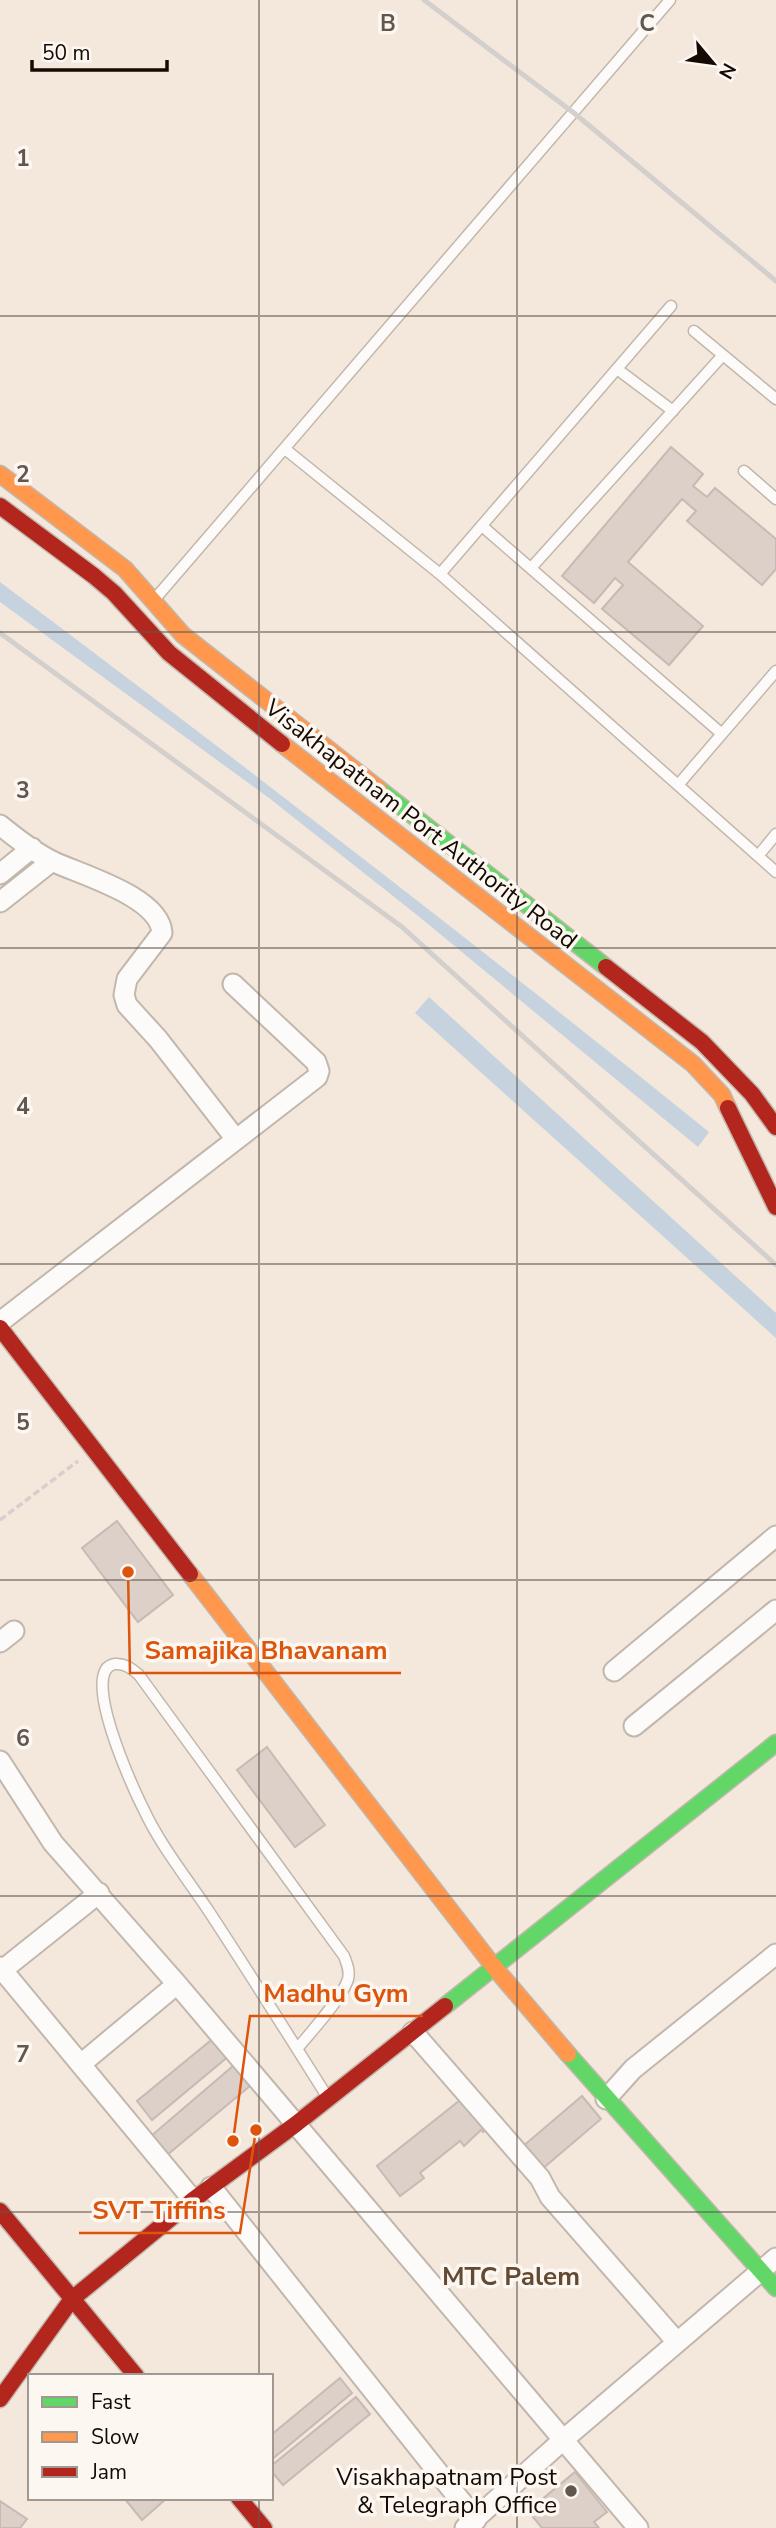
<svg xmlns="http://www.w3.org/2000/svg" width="776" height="2528" viewBox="0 0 776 2528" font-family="'Nunito Sans',sans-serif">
<rect width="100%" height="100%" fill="#f4e7dc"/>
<path fill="#c6d3df" d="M0,582C239,761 476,944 709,1132L698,1147L417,915L269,798L0,602Z
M429,997L776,1313V1338L415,1013Z"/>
<path fill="#ddd0c9" stroke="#c7bab4" stroke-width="2" d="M671,447L703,474L693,486L707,497L715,488L776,539V569L762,585L687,521L696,511L682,499L628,562L703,626L669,665L602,609L623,585L615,578L594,603L562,576Z
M117,1521L173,1595L138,1622L82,1548Z
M267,1747L325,1825L295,1847L237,1770Z
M215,2037L230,2055L152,2120L137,2101Z
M233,2066L250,2086L167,2155L151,2136Z
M582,2096L601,2119L541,2170L522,2147Z
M464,2097L488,2128L483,2132L481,2130L464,2146L460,2141L420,2173L424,2178L400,2196L377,2166Z
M340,2378L352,2393L271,2460V2435Z
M356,2397L370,2414L283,2485L271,2471V2466Z
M575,2472L607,2512L594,2522L599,2528H542L528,2511Z
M124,2498H167L142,2520Z
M0,2501L27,2519L20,2528H0Z"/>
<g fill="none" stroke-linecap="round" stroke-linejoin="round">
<g stroke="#c2b7ad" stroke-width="13">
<path id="lane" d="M694,331L776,399
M617,369L673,411
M285,449L440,574L776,872
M744,471L776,499
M482,526L722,734
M531,568L723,355
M440,574L671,306
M154,600L670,0
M678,785L776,671
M758,856L776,834
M297,2049C310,2033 343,1997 348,1979C350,1971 347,1964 344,1956L139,1675C132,1669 125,1663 115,1664C78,1669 134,1791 144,1810C160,1845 189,1881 210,1913C250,1974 289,2036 328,2098"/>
</g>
<g stroke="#c2b7ad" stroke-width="23">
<path id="street" d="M0,825C16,838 35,853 54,862C82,875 160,897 162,933L127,979L124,995L127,1005L158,1039L235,1138
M0,874L32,848
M0,902L52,861
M0,1322L317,1077L319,1071L316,1062L233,984
M0,1642L14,1631
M614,1671L776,1536
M634,1726L776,1610
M0,1761L53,1843L177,1984L638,2528
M0,1967L193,2200
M0,1972L99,1893
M413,2032L540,2178L550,2197L677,2342
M81,2064L177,1984
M606,2099L633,2069L776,1954
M211,2187L476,2520
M465,2528L563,2440L776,2258"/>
</g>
<g stroke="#c2b7ad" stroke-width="19">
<path id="fast" d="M379,789L606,967
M445,2006L776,1743
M568,2054L776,2288"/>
</g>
<g stroke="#c2b7ad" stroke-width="19">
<path id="slow" d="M0,474L125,569L183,635L379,789
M282,744L693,1064L722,1095L728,1108
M190,1574L494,1967L568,2054"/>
</g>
<g stroke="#c2b7ad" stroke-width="19">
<path id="jam" d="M0,506L94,576L114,593L169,653L282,744
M606,967L702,1042L752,1094L776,1127
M728,1108L776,1207
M0,1328L190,1574
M0,2211L136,2376
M0,2399L72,2299L193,2200L296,2124L445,2006
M239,2498L264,2528"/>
</g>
<path stroke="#d5d0cd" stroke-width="3.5" stroke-dasharray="7 3.5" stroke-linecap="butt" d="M0,1520L78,1461"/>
<use href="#lane" stroke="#fdfbfa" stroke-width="10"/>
<use href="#street" stroke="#fdfbfa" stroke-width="19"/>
<use href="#fast" stroke="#63d668" stroke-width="16"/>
<use href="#slow" stroke="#ff974d" stroke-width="16"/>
<use href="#jam" stroke="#b3261e" stroke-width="16"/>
<path stroke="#d3cfcc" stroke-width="5" d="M424,0L574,113L776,281
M0,633L402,927L776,1265"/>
</g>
<path fill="none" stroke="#62574f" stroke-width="2" stroke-opacity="0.55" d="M259,0V2376M517,0V2528M0,316H776M0,632H776M0,948H776M0,1264H776M0,1580H776M0,1896H776M0,2212H776M259,2498V2528"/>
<circle fill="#62574f" stroke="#fdf7f1" stroke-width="2.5" cx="571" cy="2491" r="7"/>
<g text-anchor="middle" stroke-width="7" stroke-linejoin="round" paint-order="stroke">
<g font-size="24" fill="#140a03" stroke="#fdf7f1">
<text transform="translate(421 824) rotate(38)" y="8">Visakhapatnam Port Authority Road</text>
</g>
<g font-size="24" fill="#140a03" stroke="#fdf7f1" text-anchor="end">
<text x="557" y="2485">Visakhapatnam Post<tspan x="557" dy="28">&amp; Telegraph Office</tspan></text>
</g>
<g font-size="26" font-weight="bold" fill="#634a33" stroke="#fdf7f1">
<text x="511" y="2285">MTC Palem</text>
</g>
</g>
<g font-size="23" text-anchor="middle" font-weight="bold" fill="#62574f" stroke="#fdf7f1" stroke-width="7" stroke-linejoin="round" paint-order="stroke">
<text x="388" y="31">B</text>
<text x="647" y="31">C</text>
<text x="23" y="166">1</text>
<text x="23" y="482">2</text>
<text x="23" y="798">3</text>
<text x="23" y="1114">4</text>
<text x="23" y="1430">5</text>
<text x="23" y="1746">6</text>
<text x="23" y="2062">7</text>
</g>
<path fill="none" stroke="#dd550c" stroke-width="2.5" d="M128 1572L130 1673H401M233 2141L250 2016H423M256 2130L240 2233H79"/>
<g fill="#dd550c" stroke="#fdf7f1" stroke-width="2.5">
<circle cx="128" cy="1572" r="7"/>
<circle cx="233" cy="2141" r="7"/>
<circle cx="256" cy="2130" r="7"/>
</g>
<g font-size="26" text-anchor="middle" font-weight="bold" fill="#dd550c" stroke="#fdf7f1" stroke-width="7" stroke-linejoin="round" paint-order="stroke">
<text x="266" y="1659">Samajika Bhavanam</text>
<text x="336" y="2002">Madhu Gym</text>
<text x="159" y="2219">SVT Tiffins</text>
</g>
<rect x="28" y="2374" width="245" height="126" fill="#fdf7f1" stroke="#a09892" stroke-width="2"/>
<rect x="42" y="2397" width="35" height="10" fill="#63d668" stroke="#a09892" stroke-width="2"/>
<text x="91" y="2409" font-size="21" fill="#140a03">Fast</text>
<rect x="42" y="2432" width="35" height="10" fill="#ff974d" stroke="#a09892" stroke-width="2"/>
<text x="91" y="2444" font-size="21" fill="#140a03">Slow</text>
<rect x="42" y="2467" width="35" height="10" fill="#b3261e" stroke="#a09892" stroke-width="2"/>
<text x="91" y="2479" font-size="21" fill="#140a03">Jam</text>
<g transform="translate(713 63) rotate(119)" stroke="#fdf7f1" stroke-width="5" paint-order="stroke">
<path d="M0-5L12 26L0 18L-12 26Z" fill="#140a03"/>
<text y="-10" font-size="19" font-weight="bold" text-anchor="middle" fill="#140a03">N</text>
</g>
<path d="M32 60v10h135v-10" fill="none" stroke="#140a03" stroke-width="3.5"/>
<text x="42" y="60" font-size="21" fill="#140a03" stroke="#fdf7f1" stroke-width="5" paint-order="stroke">50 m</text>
</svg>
